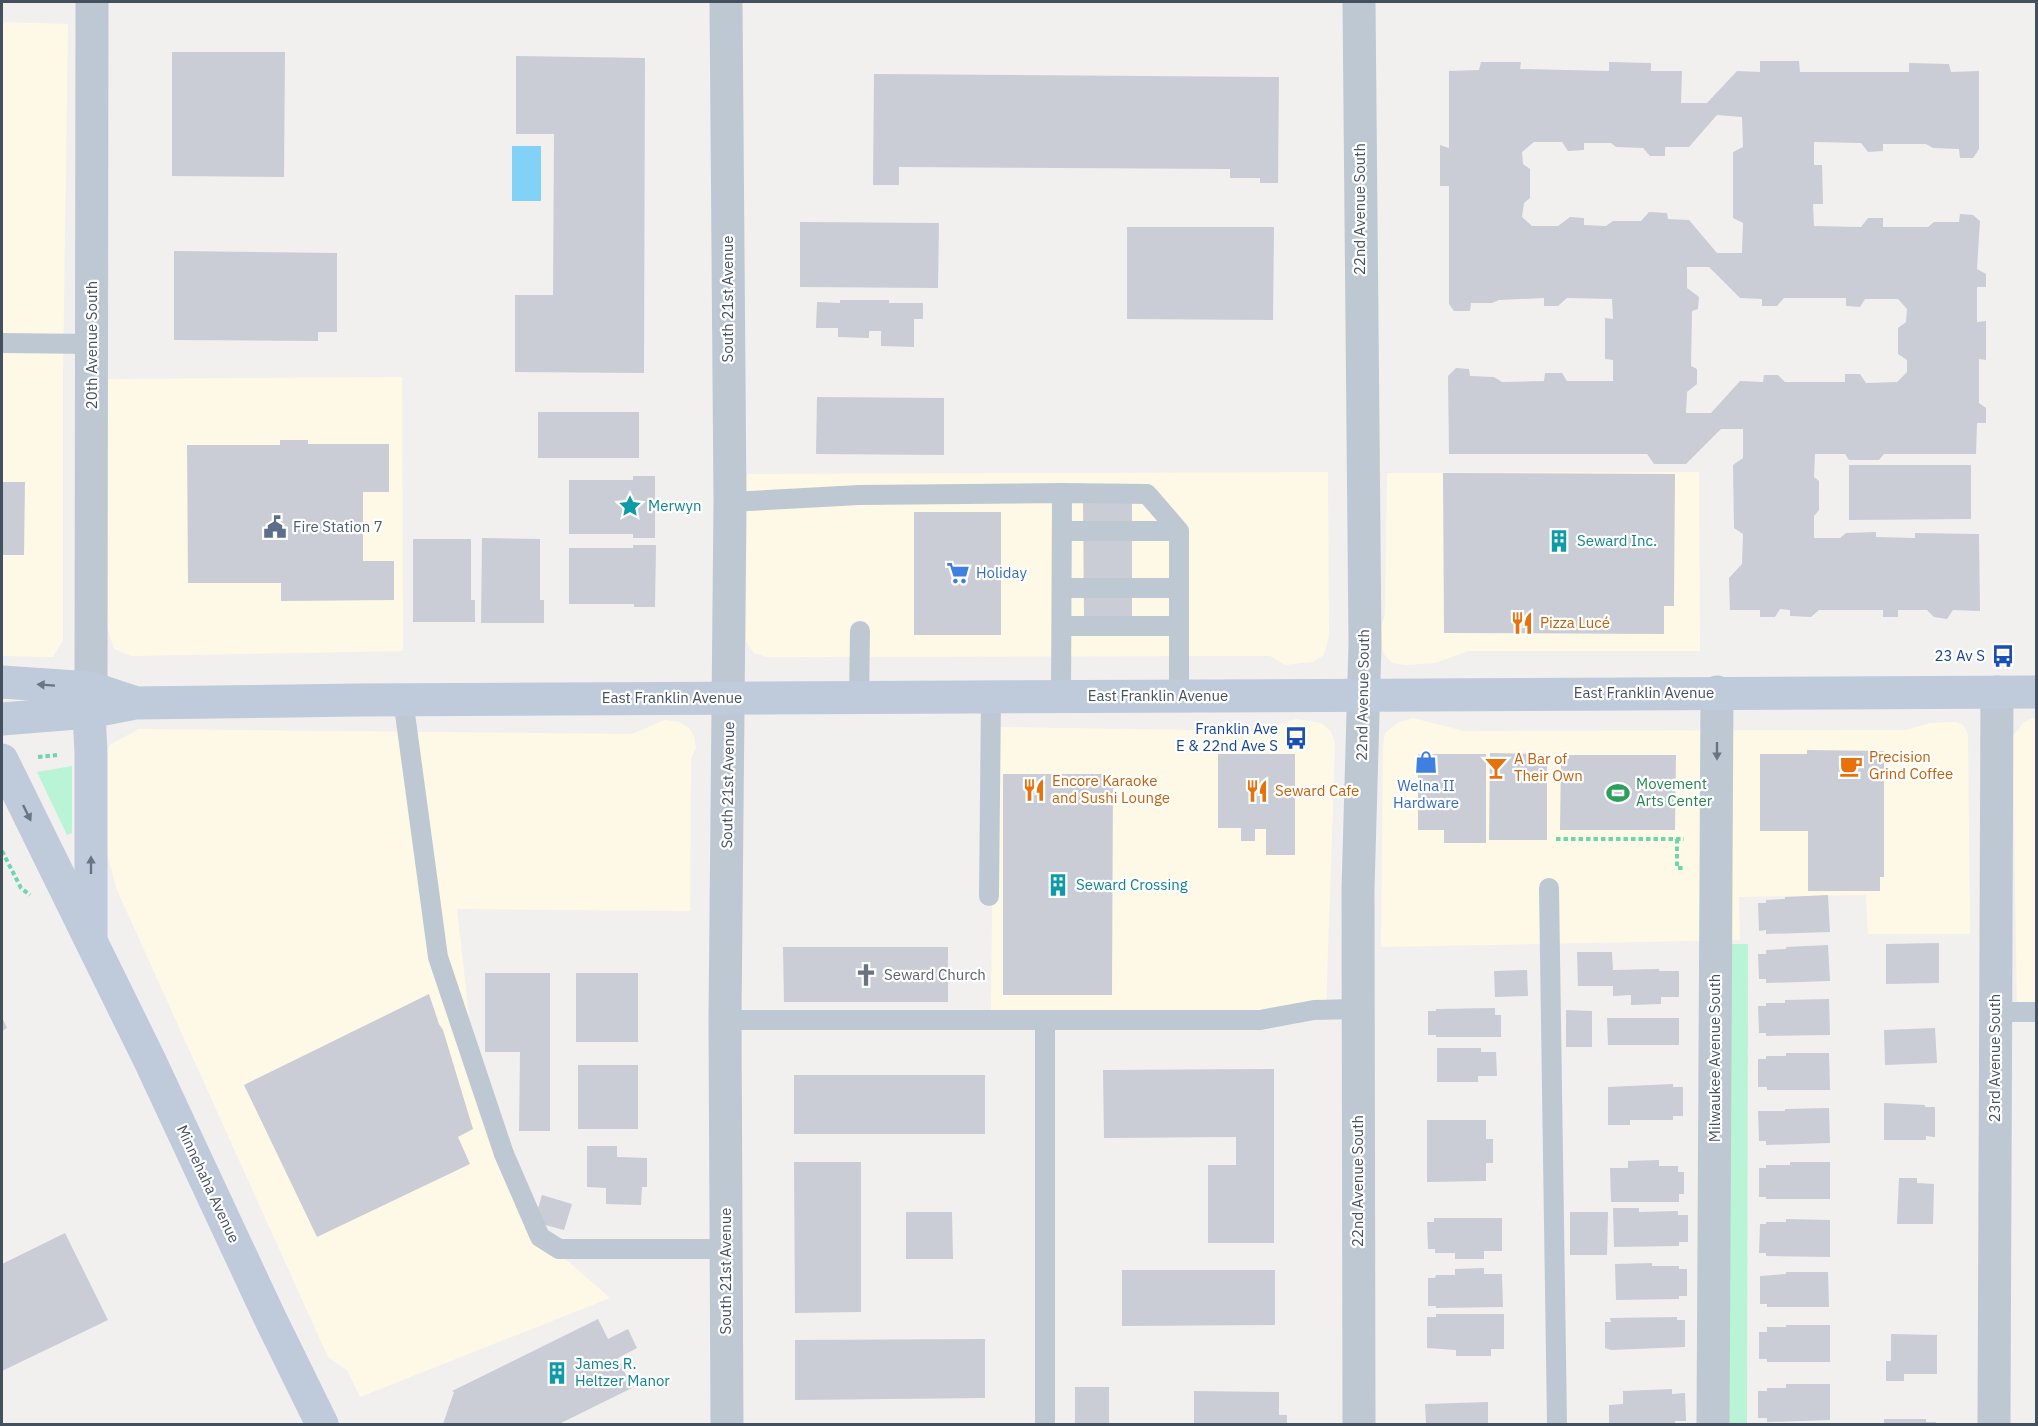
<svg xmlns="http://www.w3.org/2000/svg" width="2038" height="1426" viewBox="0 0 2038 1426" font-family="'IBM Plex Sans',sans-serif">
<rect width="100%" height="100%" fill="#f2efef"/>
<path fill="#fef9e6" d="M2,22L68,24L63,374V640L53,657L2,656Z
M402,377L403,651L131,656L114,649L106,625L107,379Z
M1328,472L1329,636L1324,655L1312,662L1285,665L1270,656L767,657L754,653L746,642L747,474Z
M1699,472L1700,651H1468L1435,663L1405,665L1392,663L1383,653L1379,634L1385,614L1387,473Z
M1413,718L1464,731L1906,730L1930,723L1956,722L1963,725L1968,734L1970,934H1868L1866,895L1739,897L1740,940L1381,947L1383,745L1385,733L1399,722Z
M2036,718V1006H2017L2013,736L2023,723L2030,719Z
M1296,719L1321,723L1331,731L1335,744L1326,1010H991L994,727L1260,731Z
M665,720L679,722L689,728L694,736L696,748L691,759L690,911L457,909L477,1088L533,1231L610,1298L360,1397L347,1370L328,1357L117,890L108,858L100,761L111,744L139,729L632,734Z"/>
<path fill="#b8f4d5" d="M72,766V833L67,835L37,772Z
M1717,944H1748L1747,1424H1716Z"/>
<path fill="#81d2f6" d="M512,146H541V201H512Z"/>
<path fill="#cacdd5" fill-rule="evenodd" d="M172,52H285L284,177L172,176Z
M516,56L645,58L644,373L515,372V295H553L554,134H516Z
M1760,61H1799L1800,72H1909V63L1949,64L1951,72L1979,71V149L1973,158H1960L1959,149L1933,148L1926,144H1883V151L1868,152L1861,143L1814,142V165H1822L1823,204H1813L1814,226L1861,227L1868,218H1883V227H1928L1934,222H1959L1960,214L1973,215L1980,221L1977,269L1986,274V287H1977V322L1986,321V360L1979,359V403L1986,408V423H1977L1976,454H1884L1879,460H1849L1845,454H1815L1814,477L1819,481V510L1814,516V538H1840L1846,533L1876,532V537L1915,538V533L1979,534L1980,611L1953,610L1947,619L1934,617L1927,610H1898V617H1883V610H1819L1811,617L1790,616V610L1780,609L1775,617H1760V610H1730L1729,578L1742,564L1743,534L1734,528L1733,465L1743,458V429H1721L1686,464H1654L1647,454H1449L1448,376L1456,368L1469,369L1470,376L1494,377L1502,382L1544,381L1545,373H1562L1567,381H1613V360L1605,359V318L1613,319L1612,299L1567,298L1558,306H1544V298L1499,300L1492,303H1471L1470,311H1454L1449,304V186H1440V145L1449,148V71L1479,70L1481,62H1521L1520,69L1609,71V62L1651,63V71H1682L1681,103H1707L1737,71L1760,72ZM1717,115L1742,117L1743,147L1733,152V218L1743,223L1742,253H1717L1689,220L1668,219L1667,213L1649,212L1641,221H1613L1606,226L1584,225V218L1570,217L1558,226H1532L1522,217L1524,203L1530,198V169L1523,164L1522,152L1534,142H1562L1568,151L1584,150V143H1611L1616,147L1643,148L1650,156H1665V147H1689ZM1687,267H1709L1740,298L1762,299V306H1777L1784,298H1846V306L1860,307L1865,299H1898L1907,309L1906,322L1898,328V354L1907,360V372L1897,382L1866,383L1860,374H1845V382H1785L1778,375H1764L1763,382L1740,381L1711,413H1686L1687,392L1697,384V369L1691,366L1692,311L1698,309L1699,297L1687,288Z
M874,74L1279,77L1278,183H1260V178H1230V169L899,167V185H873Z
M800,222L939,223L938,288L800,287Z
M1127,227H1274L1273,320L1127,319Z
M174,251L337,253V332H318V341L174,340Z
M840,300H889V303H923V319H914V347L881,346V331H869V338L838,337V328H816L817,302L840,303Z
M817,397L944,398V455L816,454Z
M538,412H639V458H538Z
M280,440H308V444H389V492H363V561H394V600L281,601V583H188L187,445H280Z
M1849,465H1971V519L1849,520Z
M1443,473L1675,474L1674,606H1664V634L1444,633Z
M633,476H655V538H633V534H569V480H633Z
M2,482H25L24,555H2Z
M1083,500H1132V617H1084Z
M914,512H1001V635H914Z
M482,538L540,539V600H544V623H481Z
M413,539H471V600H475V622H413Z
M633,545H656L655,607H634V604H569V548H633Z
M1807,750L1884,751V877H1880V891H1808V831H1760V754H1807Z
M1490,753L1547,754V840H1489Z
M1218,754H1295V855H1266V829H1255V841H1241V828H1218Z
M1418,754H1486V843H1444V830H1418Z
M1561,755H1676L1675,830H1560Z
M1003,774H1113L1112,995H1003Z
M1828,895L1830,932L1766,934V930L1759,931L1758,903H1766V900L1785,899V897Z
M1939,943V983L1886,984V944Z
M1828,945L1830,981L1766,983V979H1759L1758,954H1766V950L1786,949V947Z
M783,947H948V1002H784Z
M1577,952H1612L1613,970L1659,969V971H1679V997H1661V1004L1631,1005V995L1613,996V986H1578Z
M1527,970L1528,996L1495,997L1494,971Z
M485,973H550V1131H519L520,1052H485Z
M576,973H638V1042H576Z
M429,994L439,1024L443,1030L473,1129L458,1137L470,1164L317,1237L244,1085Z
M1829,999L1830,1035L1766,1036V1033H1759L1758,1006H1766V1003H1785V1000Z
M1495,1008V1015H1501V1037H1436V1035H1428V1011H1436V1009Z
M1566,1010L1592,1011V1047H1566Z
M2,1017L7,1028L2,1031Z
M1607,1018H1679V1045H1608Z
M1935,1028L1937,1063L1885,1065L1884,1030Z
M1437,1048H1481V1052H1496L1497,1076H1478V1082H1437Z
M1786,1053H1829L1830,1090H1767V1087H1758V1059H1766V1056H1786Z
M578,1065H638V1129H578Z
M1274,1069V1243H1208V1165H1236V1137L1104,1138L1103,1070Z
M794,1075H985V1134H794Z
M1673,1084V1087H1683V1116H1673V1120H1630V1125H1608V1087Z
M1884,1103L1925,1105V1107H1935V1137L1926,1136V1140H1884Z
M1829,1108L1830,1143L1766,1145V1141H1759L1758,1111H1785V1109Z
M1427,1120H1486V1139H1493V1163H1486V1181L1427,1182Z
M587,1146H617V1157L647,1158V1187H642L641,1205L606,1204V1188L587,1187Z
M1659,1160V1166H1678V1172H1684V1194H1679V1202H1611L1610,1168H1628V1161Z
M794,1162H861V1312L795,1313Z
M1790,1162H1830V1199H1766V1197H1759V1168H1766V1165H1790Z
M1899,1178H1917V1183L1934,1184L1933,1224H1897Z
M542,1195L572,1204L564,1230L534,1222Z
M1613,1208H1639V1212L1678,1211V1215H1688V1242H1679V1246L1614,1247Z
M906,1212H952L953,1259H906Z
M1570,1212H1608L1607,1255H1570Z
M1434,1218H1502V1251H1484V1259H1455V1253H1435V1249H1428L1427,1222H1434Z
M1786,1219L1830,1220V1257L1766,1256V1253H1759L1760,1224H1766V1222H1786Z
M65,1233L108,1320L2,1371V1264Z
M1652,1263V1266H1679V1269H1687V1296H1679V1299L1616,1300L1615,1264Z
M1484,1268V1274H1502L1503,1307L1436,1308V1306H1428V1278H1435L1436,1275H1455V1269Z
M1122,1270H1275V1325L1122,1326Z
M1786,1272H1828L1829,1307H1767V1304H1760V1276L1786,1274Z
M1436,1314H1504V1349H1491V1356H1456V1350L1427,1348V1317H1436Z
M1677,1317V1320H1685V1347L1611,1350L1605,1348V1322H1611L1610,1318Z
M598,1319L608,1339L628,1329L637,1348L618,1358L632,1388L559,1424H443L454,1392L452,1391Z
M1786,1325H1830V1362H1767V1359H1759V1332H1767V1327H1786Z
M1891,1334L1937,1335V1374H1904V1381H1886V1361H1891Z
M985,1339V1398L795,1400V1340Z
M1786,1384H1830V1420L1767,1422V1418H1758V1391H1767V1388H1786Z
M1075,1387H1109V1424H1075Z
M1672,1389V1394L1685,1393L1686,1421H1675V1424H1609V1405L1623,1404V1391Z
M1194,1391L1279,1392V1415H1287V1424L1194,1423Z
M1488,1402V1424H1426L1425,1404Z
M1884,1419H1926V1422H1936V1424H1884Z"/>
<g fill="none" stroke-linecap="round" stroke-linejoin="round">
<path stroke="#6cd6ac" stroke-width="4" stroke-dasharray="4.5 3" stroke-linecap="butt" d="M38,757L57,755
M1556,839H1684
M1677,839V868H1683
M2,851L21,888L30,895"/>
<path stroke="#bec8d3" stroke-width="20" d="M2,343L92,344
M730,502L859,495L1062,493L1147,494L1179,531V696
M1062,531H1179
M1062,588H1179
M1062,626H1179
M1061,697L1062,493
M859,698L860,631
M403,699L438,957L504,1154L540,1237L559,1249H725
M1549,888L1557,1424
M989,896L991,697
M1995,1012H2036
M725,1020H1260L1314,1010L1357,1009
M1045,1020V1424"/>
<path stroke="#bec8d3" stroke-width="33" d="M726,2L730,502L725,1020L727,1424
M1359,2L1365,644L1358,889L1359,1424
M91,688L92,2
M1713,1424L1717,692
M1994,1424L1997,692"/>
<path stroke="#bfcada" stroke-width="33" d="M2,682L91,688L133,702
M89,712L91,753V937
M2,719L89,712L135,703L359,700L2036,692
M2,760L150,1061L269,1316L322,1424"/>
</g>
<defs><path id="oneway-solid" d="M-6-.8H1V-3.2L6.5 0L1 3.2V.8H-6Z" transform="scale(1.5)"/></defs>
<g fill="#6a7584">
<use href="#oneway-solid" transform="translate(46 685) rotate(-176)"/>
<use href="#oneway-solid" transform="translate(27 813) rotate(64)"/>
<use href="#oneway-solid" transform="translate(91 865) rotate(-90)"/>
</g>
<use fill="#697482" href="#oneway-solid" transform="translate(1717 751) rotate(90)"/>
<defs>
<g id="sight-bare" transform="scale(1.8)"><path d="M0-6L1.8-2.2L6-1.7L2.9 1.2L3.7 5.4L0 3.3L-3.7 5.4L-2.9 1.2L-6-1.7L-1.8-2.2Z" fill="#0f9aa8" stroke="#fff" stroke-width="2.5" paint-order="stroke"/></g>
<g id="civic-bare" transform="scale(1.8)"><path d="M-.6-6.5H3V-4.5H.6V-3L4-1V1h2V6H-6V1h2V-1L-.6-3ZM-1.2 2.5V6h2.4V2.5Z" fill="#5c6f8a" stroke="#fff" stroke-width="2.5" paint-order="stroke"/></g>
<g id="building-bare" transform="scale(1.8)"><path d="M-4-6H4V6H1V3H-1V6H-4ZM-2.5-4.3h1.7v1.8h-1.7ZM.8-4.3h1.7v1.8H.8ZM-2.5-1h1.7V.8h-1.7ZM.8-1h1.7V.8H.8Z" fill="#0f9aa8" stroke="#fff" stroke-width="2.5" paint-order="stroke"/></g>
<g id="supermarket-bare" transform="scale(1.8)"><path d="M-6-5.5h2.5l.6 2H6L4.5 2H-2.5L-4.4-4H-6ZM-1.5 3.2a1.3 1.3 0 1 0 .1 0ZM3 3.2a1.3 1.3 0 1 0 .1 0Z" fill="#3f7fe0" stroke="#fff" stroke-width="2.5" paint-order="stroke"/></g>
<g id="restaurant-bare" transform="scale(1.8)"><path d="M-5-6h1v4h1v-4h1v4h1v-4h1v5L-1.5 .5V6h-2V.5L-5-1ZM5-6V6H3V1.5H1.5Q1.5-4 5-6Z" fill="#e8710a" stroke="#fff" stroke-width="2.5" paint-order="stroke"/></g>
<g id="bus-bare" transform="scale(1.8)"><path d="M-5-6H5V4H4V6H2V4H-2V6H-4V4H-5ZM-3.5-4V0h7V-4ZM-3.5 1.2v1.5H-2V1.2ZM2 1.2v1.5H3.5V1.2Z" fill="#1a4fb4" stroke="#fff" stroke-width="2.5" paint-order="stroke"/></g>
<g id="shop-bare" transform="scale(1.8)"><path d="M-5-2.5h2.3a2.7 3.5 0 0 1 5.4 0H5L5.5 6h-11ZM-1.5-2.5h3a1.5 2.3 0 0 0-3 0Z" fill="#3f7fe0" stroke="#fff" stroke-width="2.5" paint-order="stroke"/></g>
<g id="cafe-bare" transform="scale(1.8)"><path d="M-5.5-4.5H6V0H3Q3 3.5 0 3.5H-2.5Q-5.5 3.5-5.5 0ZM3-3.2v2h1.7v-2ZM-6 4.5H4V6H-6Z" fill="#e8710a" stroke="#fff" stroke-width="2.5" paint-order="stroke"/></g>
<g id="bar-bare" transform="scale(1.8)"><path d="M-6-5H6L.8 .8V4.5H3.5V6h-7V4.5H-.8V.8Z" fill="#e8710a" stroke="#fff" stroke-width="2.5" paint-order="stroke"/></g>
<g id="stadium-bare" transform="scale(1.8)"><path d="M0-5a6.5 5 0 1 0 0 10a6.5 5 0 1 0 0-10ZM-3.5-1.8h7v3.6h-7Z" fill="#2e9e5b" stroke="#fff" stroke-width="2.5" paint-order="stroke"/></g>
<g id="church-bare" transform="scale(1.8)"><path d="M-1.2-6h2.4v3.5h3.3v2.4h-3.3V6h-2.4V-.1h-3.3v-2.4h3.3Z" fill="#6b7280" stroke="#fff" stroke-width="2.5" paint-order="stroke"/></g>
</defs>
<g fill-rule="evenodd">
<use href="#sight-bare" x="630" y="506"/>
<use href="#civic-bare" x="275" y="527"/>
<use href="#building-bare" x="1559" y="541"/>
<use href="#supermarket-bare" x="958" y="573"/>
<use href="#restaurant-bare" x="1522" y="623"/>
<use href="#bus-bare" x="2003" y="656"/>
<use href="#bus-bare" x="1296" y="738"/>
<use href="#shop-bare" x="1426" y="762"/>
<use href="#cafe-bare" x="1851" y="766"/>
<use href="#bar-bare" x="1496" y="768"/>
<use href="#restaurant-bare" x="1034" y="790"/>
<use href="#restaurant-bare" x="1257" y="791"/>
<use href="#stadium-bare" x="1618" y="793"/>
<use href="#building-bare" x="1058" y="885"/>
<use href="#church-bare" x="866" y="975"/>
<use href="#building-bare" x="557" y="1373"/>
</g>
<g text-anchor="middle" stroke-width="4.5" stroke-linejoin="round" paint-order="stroke">
<g font-size="15" fill="#45505f" stroke="#fff">
<text transform="translate(1360 209) rotate(-90)" y="5">22nd Avenue South</text>
<text transform="translate(728 299) rotate(-90)" y="5">South 21st Avenue</text>
<text transform="translate(92 345) rotate(-90)" y="5">20th Avenue South</text>
<text x="1644" y="698">East Franklin Avenue</text>
<text transform="translate(1363 695) rotate(-89)" y="5">22nd Avenue South</text>
<text x="1158" y="701">East Franklin Avenue</text>
<text x="672" y="703">East Franklin Avenue</text>
<text transform="translate(728 785) rotate(-89)" y="5">South 21st Avenue</text>
<text transform="translate(1715 1058) rotate(-90)" y="5">Milwaukee Avenue South</text>
<text transform="translate(1995 1058) rotate(-90)" y="5">23rd Avenue South</text>
<text transform="translate(1358 1181) rotate(-90)" y="5">22nd Avenue South</text>
<text transform="translate(208 1184) rotate(65)" y="5">Minnehaha Avenue</text>
<text transform="translate(726 1271) rotate(-90)" y="5">South 21st Avenue</text>
</g>
<g font-size="15" fill="#0d838f" stroke="#fff" text-anchor="start">
<text x="648" y="511">Merwyn</text>
<text x="1577" y="546">Seward Inc.</text>
<text x="1076" y="890">Seward Crossing</text>
<text x="575" y="1369">James R.<tspan x="575" dy="17">Heltzer Manor</tspan></text>
</g>
<g font-size="15" fill="#4e5e75" stroke="#fff" text-anchor="start">
<text x="293" y="532">Fire Station 7</text>
</g>
<g font-size="15" fill="#366cbe" stroke="#fff" text-anchor="start">
<text x="976" y="578">Holiday</text>
<text x="1426" y="791" text-anchor="middle">Welna II<tspan x="1426" dy="17">Hardware</tspan></text>
</g>
<g font-size="15" fill="#c56008" stroke="#fff" text-anchor="start">
<text x="1540" y="628">Pizza Lucé</text>
<text x="1869" y="762">Precision<tspan x="1869" dy="17">Grind Coffee</tspan></text>
<text x="1514" y="764">A Bar of<tspan x="1514" dy="17">Their Own</tspan></text>
<text x="1052" y="786">Encore Karaoke<tspan x="1052" dy="17">and Sushi Lounge</tspan></text>
<text x="1275" y="796">Seward Cafe</text>
</g>
<g font-size="15" fill="#164399" stroke="#fff" text-anchor="end">
<text x="1985" y="661">23 Av S</text>
<text x="1278" y="734">Franklin Ave<tspan x="1278" dy="17">E &amp; 22nd Ave S</tspan></text>
</g>
<g font-size="15" fill="#27864d" stroke="#fff" text-anchor="start">
<text x="1636" y="789">Movement<tspan x="1636" dy="17">Arts Center</tspan></text>
</g>
<g font-size="15" fill="#5b616d" stroke="#fff" text-anchor="start">
<text x="884" y="980">Seward Church</text>
</g>
</g>
<rect width="2038" height="1426" fill="none" stroke="#45505f" stroke-width="6"/>
</svg>
